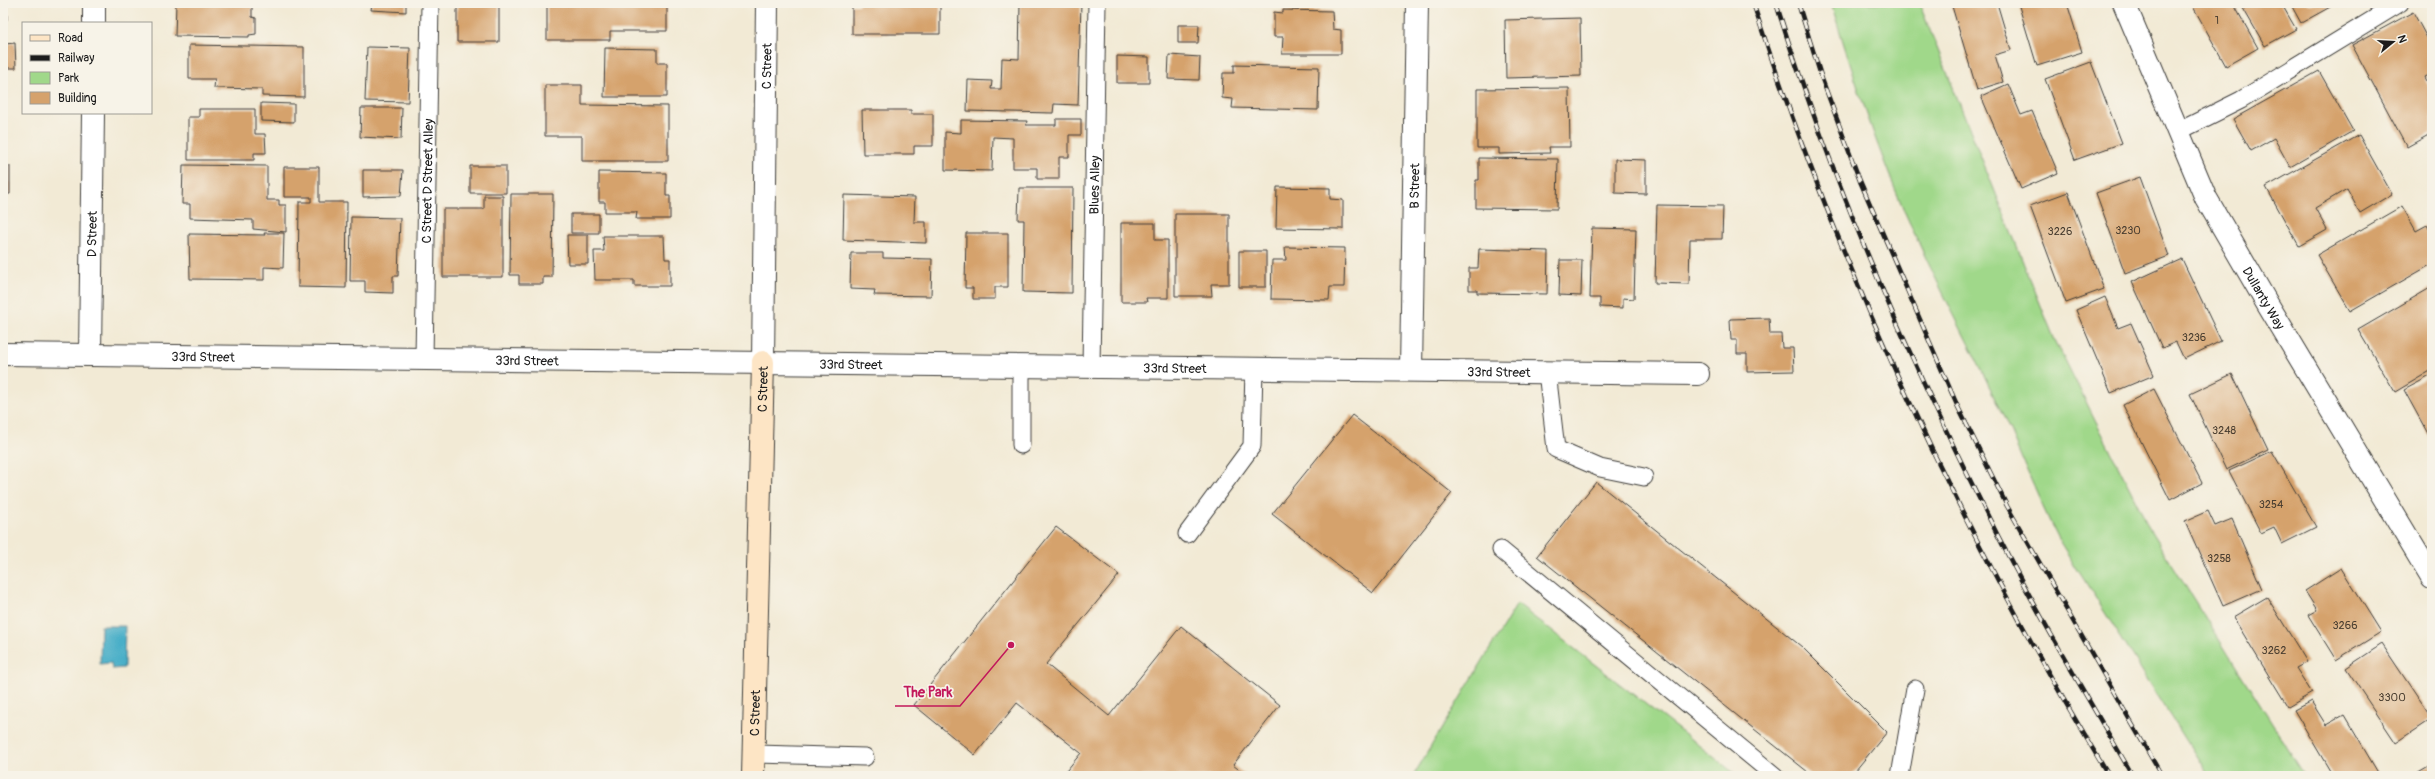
<svg xmlns="http://www.w3.org/2000/svg" width="2435" height="779" viewBox="0 0 2435 779" font-family="Pangolin,sans-serif">
<rect width="100%" height="100%" fill="#f7f3e8"/>
<filter id="ink" filterUnits="userSpaceOnUse"><feTurbulence type="fractalNoise" baseFrequency=".025" numOctaves="2"/><feDisplacementMap in="SourceGraphic" scale="8" xChannelSelector="R" yChannelSelector="G"/><feConvolveMatrix kernelMatrix="1 2 1 2 8 2 1 2 1" color-interpolation-filters="sRGB"/></filter>
<filter id="wash" filterUnits="userSpaceOnUse"><feTurbulence type="fractalNoise" baseFrequency=".012" numOctaves="4" result="noise"/><feDisplacementMap in="SourceGraphic" scale="16" xChannelSelector="R" yChannelSelector="G"/><feGaussianBlur stdDeviation="0.9" result="paint"/><feColorMatrix in="noise" values="0 0 0 0 0 0 0 0 0 0 0 0 0 0 0 0 0 1.4 0 .05"/><feComposite in="paint" operator="in"/></filter>
<g filter="url(#wash)">
<rect width="100%" height="100%" fill="#f2ead5"/>
<path fill="#a0d88a" stroke="#5e7a53" d="M1831,3H1919L2054,338L2152,533L2305,776H2209L2060,542C2035,494 2017,444 1994,396C1961,327 1924,260 1895,189C1870,128 1850,65 1831,3Z
M1517,604L1738,776H1413Z"/>
<path fill="#49afc8" stroke="#326672" d="M101,626H125L124,668L112,669L111,663L100,664Z"/>
<g id="blocks">
<path fill="#d5a26c" d="M3,3H7V20L3,21Z
M176,3H252V17L256,18V34L249,35V37L175,36Z
M372,3H406V12L371,10Z
M457,3H499V42H457Z
M547,3H667V31H610V40H547Z
M859,3H940V34H852V5H859Z
M1020,3H1081L1078,105L1054,104L1053,113L967,111L968,80L992,81L991,89H1001L1002,58L1019,59Z
M1951,3H1997L2011,50L1995,55L2003,82L1977,90Z
M2018,3H2067L2082,52L2037,66Z
M2191,3H2233L2258,48L2226,66Z
M2240,3H2281L2296,29L2265,46Z
M2290,3H2330L2332,6L2301,23Z
M1283,10L1332,11L1333,29L1341,30V54H1282L1283,37H1274V12L1283,13Z
M2413,12L2432,47V73L2424,77L2432,93V133L2407,147L2352,45Z
M1580,18L1581,76L1506,78L1505,20Z
M1178,25H1199L1198,43H1178Z
M3,40L5,44L15,43L16,68H5L4,78Z
M189,45L304,47V97L262,96V89L214,88L215,79H189Z
M367,47L410,48L408,102L365,101Z
M605,48L657,49V63H667V97H604Z
M1169,55L1200,57L1199,80L1168,79Z
M1117,56L1149,57V83H1117Z
M2091,62L2122,143L2075,160L2045,79Z
M1234,65L1319,67L1318,110L1232,108L1233,99L1222,98L1223,73H1234Z
M2319,71L2353,131L2290,167L2274,138L2251,151L2233,119Z
M2008,84L2021,115L2032,111L2058,173L2021,189L1981,96Z
M545,85H582V105L668,106V161H582V136H545Z
M1569,88L1570,147H1549L1550,153L1499,154V148H1477V89Z
M261,103L294,104V122L261,121Z
M361,108H402L401,139L360,137Z
M199,109H255V134H265L266,153H254V160H188V117H199Z
M862,110H911V114H933V146H914V154H863Z
M1056,119H1081V135H1069V157H1059V179H1037V168H1013V138L993,137L992,171L945,170V132L961,133V120L1027,121L1026,125H1056Z
M2359,135L2392,194L2360,213L2347,189L2315,208L2327,230L2299,246L2266,187Z
M1479,158L1558,159L1557,209L1476,208V180H1479Z
M1615,159L1646,160V194L1615,193Z
M183,165L267,166V200H279V205H286V232L253,229V220L190,218V204H182Z
M3,166H10V194H3Z
M470,166H506V193H470Z
M284,167H319V202H347L346,288L298,287L299,202H311V197H284Z
M363,170H403L401,196L363,197Z
M599,172L666,173V196H670V219H636L637,212H605V202H599Z
M2140,177L2169,256L2125,273L2096,193Z
M1277,187L1330,188V199L1343,200V229L1276,228Z
M1019,188H1073L1072,293L1023,292L1024,220H1018Z
M2068,192L2104,289L2066,303L2030,206Z
M511,194H553L552,277H543V284H519V275H510Z
M844,195L915,197L914,222H926V243L843,240Z
M484,196H503V277H443V209H484Z
M1657,205L1723,206L1722,239H1690L1689,284L1655,283Z
M2402,206L2416,231L2427,225L2432,234V264L2350,311L2317,255Z
M571,214H599V233H571Z
M1175,214H1229V284H1211L1212,296H1175Z
M351,217L400,218L398,276H393V293L365,292V281H350Z
M1121,223H1155V240H1168V298H1146L1147,302H1121Z
M1592,228L1636,229L1634,299L1623,298V308L1600,307V298H1590Z
M264,233H284L283,268L264,267V280L190,279L189,234L265,235Z
M966,233H1008V287H995V299H973V288H965Z
M567,235H588V264H568Z
M603,236H664L665,259H670V286H634V280H595L594,251H604Z
M1285,247L1345,248L1344,287H1330L1329,300L1271,299L1272,260H1286Z
M1479,249L1548,251L1547,294L1477,293V290H1469V268H1478Z
M1239,251H1266V287H1239Z
M851,253H883V258L932,259L931,296L874,295L875,290L850,289Z
M2182,259L2221,341L2184,359L2176,342L2162,348L2132,282Z
M1560,260H1582L1581,296L1559,295Z
M2432,287V370L2395,392L2358,330Z
M2105,297L2118,328L2131,323L2154,375L2111,393L2076,310Z
M1769,318L1770,334H1781L1782,348H1793L1794,371L1747,372V354H1737V340H1731L1730,319Z
M2232,374L2268,450L2226,470L2190,394Z
M2432,375V441L2404,390Z
M2154,389L2202,483L2170,500L2123,405Z
M1352,415L1452,493L1373,593L1272,514Z
M2272,451L2316,527L2282,544L2274,527L2261,533L2229,471Z
M1596,482L1802,647L1887,732L1851,776H1813L1537,556Z
M2208,511L2215,526L2232,519L2262,589L2223,606L2185,521Z
M1056,527L1119,575L1046,664L1109,716L1181,626L1280,705L1233,765L1247,776H1062L1081,753L1017,703L975,755L914,705Z
M2341,568L2381,632L2336,660L2308,615L2317,610L2305,591Z
M2267,597L2307,662L2296,668L2312,693L2288,707L2233,617Z
M2382,644L2432,719L2396,743L2346,668Z
M2311,701L2326,725L2344,715L2380,776H2333L2294,710Z
M2432,764V776H2415V774Z"/>
</g>
</g>
<g filter="url(#ink)">
<use href="#blocks" fill-opacity="0" stroke="#3c3b38" stroke-width="1"/>
<g fill="none" stroke-linecap="round" stroke-linejoin="round">
<g stroke="#3c3b38" stroke-width="19">
<g id="lane">
<path d="M2177,132L2241,100L2400,3"/>
<path id="s1" d="M424,358L430,3"/>
<path d="M1021,366V445"/>
<path id="s2" d="M1091,367L1097,3"/>
<path d="M1547,372L1556,449L1600,468L1644,477"/>
<path d="M1187,534L1252,446L1254,369"/>
<path d="M1501,550L1775,776"/>
<path d="M754,754L865,757"/>
<path d="M1900,776L1915,689"/>
</g>
</g>
<g stroke="#3c3b38" stroke-width="24">
<g id="street">
<path id="s3" d="M2124,3L2206,198L2268,305L2432,578"/>
<path d="M94,23V3"/>
<path id="s4" d="M3,354L1698,374"/>
<path id="s5" d="M90,355L93,113"/>
<path id="s6" d="M763,362L767,3"/>
<path id="s7" d="M1411,370L1417,3"/>
</g>
</g>
<g stroke="#3c3b38" stroke-width="24">
<g id="secondary">
<path id="s8" d="M753,776L763,362"/>
</g>
</g>
<use href="#lane" stroke="#fff" stroke-width="17"/>
<use href="#street" stroke="#fff" stroke-width="22"/>
<use href="#secondary" stroke="#fde5c5" stroke-width="22"/>
<g stroke="#1c1c1c" stroke-width="4.5">
<path id="rail" d="M1753,3C1841,274 1961,532 2109,776
M1776,3C1831,179 1904,349 1987,514C2031,603 2083,690 2133,776
M1798,3L1822,79L1860,181L1957,405L2007,506L2162,776"/>
</g>
<use href="#rail" stroke="#f7f3e8" stroke-width="3" stroke-dasharray="9" stroke-linecap="butt"/>
</g>
</g>
<g text-anchor="middle" stroke-width="3.5" stroke-linejoin="round" paint-order="stroke">
<g font-size="11" fill="#4a3e30">
<text x="2217" y="24">1</text>
<text x="2128" y="234">3230</text>
<text x="2060" y="235">3226</text>
<text x="2194" y="341">3236</text>
<text x="2224" y="434">3248</text>
<text x="2271" y="508">3254</text>
<text x="2219" y="562">3258</text>
<text x="2345" y="629">3266</text>
<text x="2274" y="654">3262</text>
<text x="2392" y="701">3300</text>
</g>
<g font-size="13" fill="#1c1c1c" stroke="#f7f3e8">
<text dy="5" stroke="none"><textPath href="#s6" startOffset="296">C Street</textPath></text>
<text dy="5" stroke="none"><textPath href="#s1" startOffset="177">C Street D Street Alley</textPath></text>
<text dy="5" stroke="none"><textPath href="#s2" startOffset="182">Blues Alley</textPath></text>
<text dy="5" stroke="none"><textPath href="#s7" startOffset="184">B Street</textPath></text>
<text dy="5" stroke="none"><textPath href="#s5" startOffset="121">D Street</textPath></text>
<text dy="5" stroke="none"><textPath href="#s3" startOffset="327">Dullanty Way</textPath></text>
<text dy="5" stroke="none"><textPath href="#s4" startOffset="200">33rd Street</textPath></text>
<text dy="5" stroke="none"><textPath href="#s4" startOffset="524">33rd Street</textPath></text>
<text dy="5" stroke="none"><textPath href="#s4" startOffset="848">33rd Street</textPath></text>
<text dy="5" stroke="none"><textPath href="#s4" startOffset="1172">33rd Street</textPath></text>
<text dy="5" stroke="none"><textPath href="#s4" startOffset="1496">33rd Street</textPath></text>
<text dy="5" stroke="none"><textPath href="#s8" startOffset="387">C Street</textPath></text>
<text dy="5" stroke="none"><textPath href="#s8" startOffset="63">C Street</textPath></text>
</g>
</g>
<path fill="none" stroke="#c2185b" stroke-width="1.5" d="M1011 645L960 706H895"/>
<circle fill="#c2185b" stroke="#f7f3e8" stroke-width="1.5" cx="1011" cy="645" r="4"/>
<g font-size="14" text-anchor="middle" font-weight="bold" fill="#c2185b" stroke="#f7f3e8" stroke-width="3.5" stroke-linejoin="round" paint-order="stroke">
<text x="928" y="697">The Park</text>
</g>
<rect width="2435" height="779" fill="none" stroke="#f7f3e8" stroke-width="16"/>
<rect x="22" y="22" width="130" height="92" fill="#f7f3e8" stroke="#9f9d96"/>
<rect x="30" y="35" width="20" height="6" fill="#fde5c5" stroke="#9f9d96"/>
<text x="58" y="42" font-size="12" fill="#1c1c1c">Road</text>
<rect x="30" y="55" width="20" height="6" fill="#1c1c1c" stroke="#9f9d96"/>
<text x="58" y="62" font-size="12" fill="#1c1c1c">Railway</text>
<rect x="30" y="72" width="20" height="12" fill="#a0d88a" stroke="#9f9d96"/>
<text x="58" y="82" font-size="12" fill="#1c1c1c">Park</text>
<rect x="30" y="92" width="20" height="12" fill="#d5a26c" stroke="#9f9d96"/>
<text x="58" y="102" font-size="12" fill="#1c1c1c">Building</text>
<g transform="translate(2393 42) rotate(72)" stroke="#f7f3e8" stroke-width="3" paint-order="stroke">
<path d="M0-3L7 15L0 10L-7 15Z" fill="#1c1c1c"/>
<text y="-6" font-size="11" font-weight="bold" text-anchor="middle" fill="#1c1c1c">N</text>
</g>
</svg>
